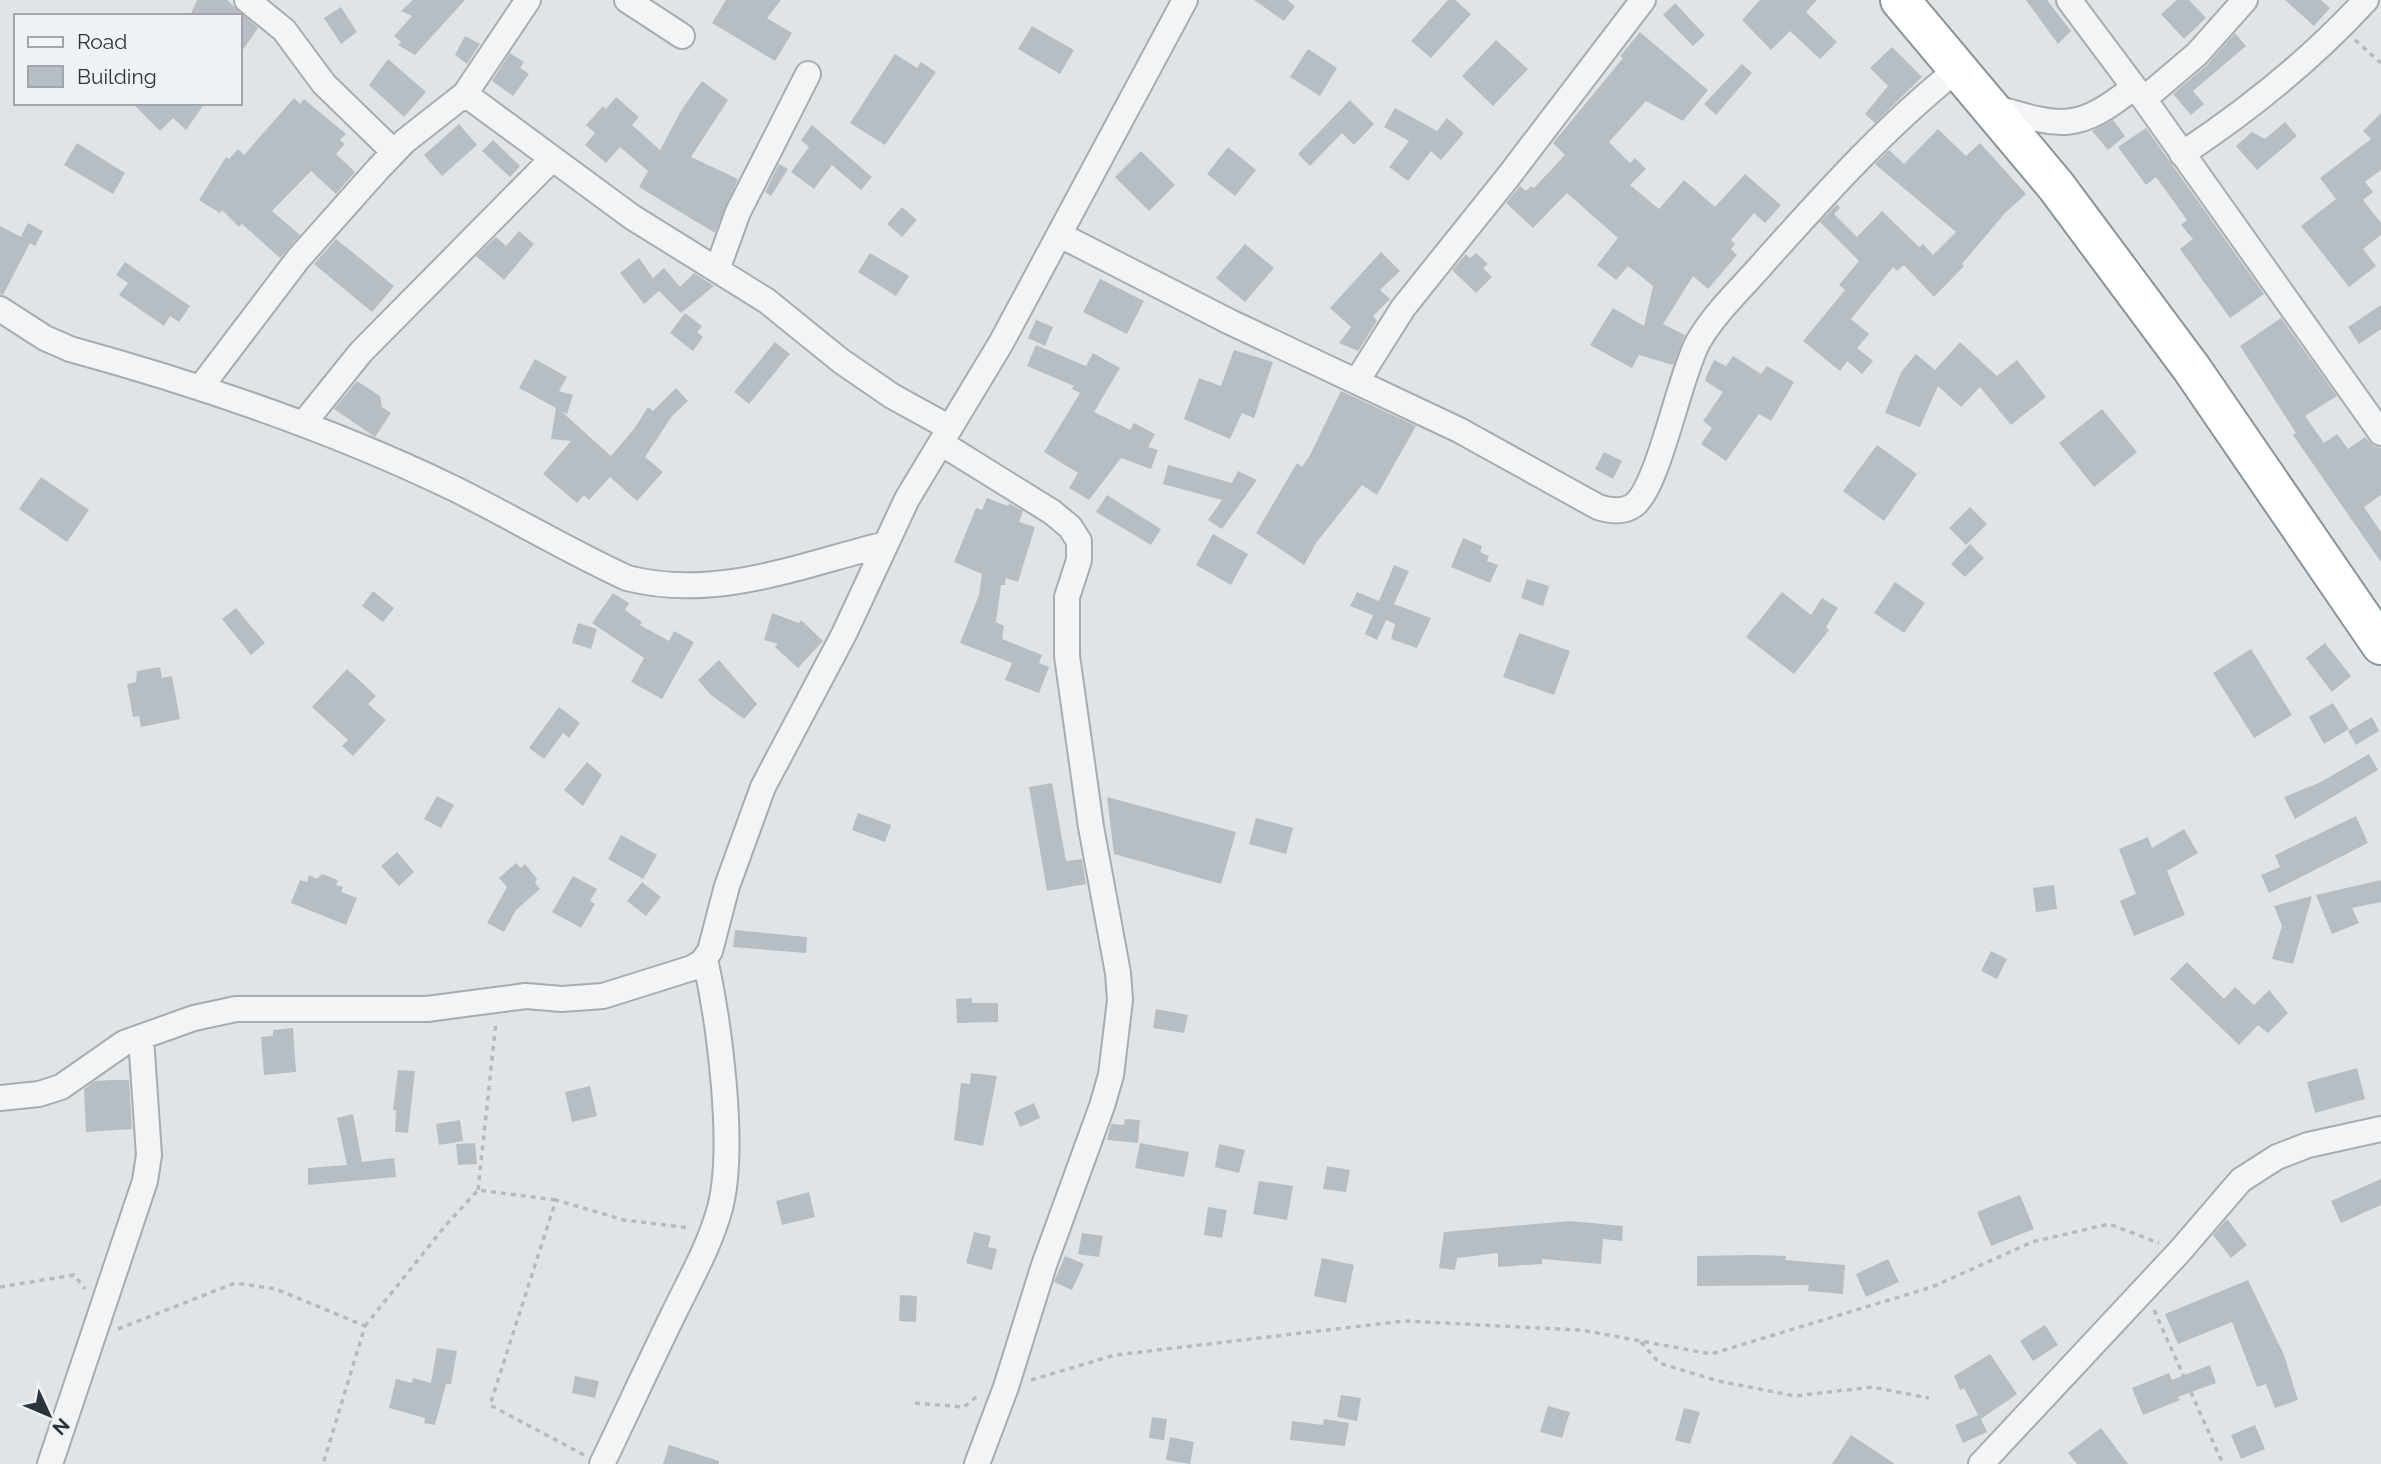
<svg xmlns="http://www.w3.org/2000/svg" width="2381" height="1464" viewBox="0 0 2381 1464" font-family="Raleway,sans-serif">
<rect width="100%" height="100%" fill="#e0e4e7"/>
<path fill="#b7bec3" d="M197,0H227L258,28L240,54V16H190Z
M413,0H465L415,55L398,45L401,42L394,36L412,16L401,11Z
M726,0H781L767,18L792,33L775,61L712,23Z
M1254,0H1287L1295,6L1284,21Z
M1448,0H1455L1471,14L1431,58L1411,41Z
M1760,0H1817L1806,12L1837,42L1820,59L1790,31L1771,50L1742,20Z
M2026,0H2047L2071,31L2058,44Z
M2177,0H2189L2206,18L2184,39L2161,14Z
M2285,0H2321L2330,8L2314,26Z
M1675,3L1705,35L1693,46L1663,15Z
M341,7L357,32L341,44L324,18Z
M1032,26L1074,50L1060,74L1018,49Z
M1640,32L1708,90L1683,121L1646,101L1609,142L1630,163L1635,158L1646,169L1630,185L1659,209L1684,180L1715,207L1745,174L1781,205L1765,223L1754,213L1731,240L1735,244L1731,249L1737,255L1708,289L1693,276L1663,324L1685,335L1673,365L1639,355L1632,368L1590,345L1613,308L1644,326L1653,286L1628,266L1616,280L1597,265L1618,238L1567,193L1533,228L1506,203L1520,186L1526,191L1531,186L1534,188L1565,155L1553,143L1623,58L1620,56Z
M2235,33L2246,46L2193,91L2204,104L2191,115L2173,94L2207,65Z
M465,36L480,44L467,64L455,55Z
M1496,40L1528,69L1493,106L1462,76Z
M1892,47L1922,77L1875,123L1865,114L1888,86L1870,68Z
M1308,49L1337,68L1320,96L1290,77Z
M510,53L524,62L520,68L529,74L513,96L492,81Z
M895,54L917,68L921,62L936,72L885,145L850,123Z
M388,59L426,92L404,117L369,85Z
M1742,64L1752,73L1716,115L1704,104Z
M702,81L728,100L691,157L738,179L715,233L639,187L648,171L620,147L606,163L585,145L595,133L586,125L603,106L606,109L616,97L639,117L632,125L660,150L682,109Z
M294,98L300,104L304,99L346,134L340,140L345,144L336,154L355,172L336,194L311,171L272,211L300,235L280,258L242,224L239,227L222,210L220,213L199,200L226,157L229,159L238,149L244,155Z
M1350,100L1374,124L1354,145L1342,133L1310,166L1298,154Z
M132,103H205L186,130L173,118L160,131Z
M1395,108L1437,131L1447,118L1464,133L1441,160L1431,151L1408,181L1389,167L1409,141L1384,127Z
M2381,113V170L2365,182L2373,192L2363,200L2381,223V235L2363,249L2376,266L2349,287L2301,226L2336,199L2320,178L2371,139L2363,131Z
M2113,120L2125,136L2108,150L2092,131Z
M2285,122L2297,136L2257,170L2236,146L2252,132L2265,139Z
M459,124L477,145L442,176L424,155Z
M812,125L872,177L861,190L832,165L814,189L791,172L809,147L801,140Z
M2146,128L2264,294L2230,318L2180,249L2193,239L2181,225L2187,220L2156,177L2146,185L2118,147Z
M1938,129L1966,156L1980,143L2026,194L2005,213L1962,264L1964,266L1934,297L1904,265L1897,271L1893,267L1851,319L1869,334L1857,348L1873,361L1862,374L1847,361L1840,371L1803,341L1845,290L1839,285L1859,261L1820,222L1837,204L1840,208L1834,214L1857,237L1882,211L1919,247L1923,244L1933,255L1956,232L1875,164L1889,150L1904,164Z
M493,140L520,166L510,177L482,151Z
M77,143L125,173L113,194L64,165Z
M1228,147L1256,170L1235,196L1207,174Z
M1141,151L1175,185L1149,211L1115,177Z
M779,164L788,169L771,196L765,192Z
M902,207L917,220L902,237L887,224Z
M28,223L43,231L35,246L30,243L3,295L0,294V226L21,237Z
M519,231L534,244L504,280L476,256L496,237L506,246Z
M336,239L394,286L372,312L314,264Z
M1245,244L1274,268L1245,302L1216,278Z
M1381,252L1400,271L1380,290L1390,299L1373,316L1377,321L1358,351L1339,343L1351,327L1330,308Z
M870,253L909,276L896,296L858,272Z
M1476,253L1488,264L1483,268L1492,277L1476,293L1452,270L1466,254L1470,258Z
M639,258L653,278L664,268L680,287L694,273L714,286L681,313L659,291L644,304L620,273Z
M125,262L190,306L179,322L170,316L164,326L119,295L128,283L116,275Z
M1100,279L1144,301L1127,334L1083,312Z
M2381,305V329L2359,344L2348,327Z
M685,313L702,326L697,332L703,337L693,351L670,333Z
M2281,318L2337,396L2305,416L2324,443L2337,434L2348,449L2365,437L2374,446L2381,448V495L2364,507L2381,532V562L2293,435L2296,433L2240,346Z
M1036,320L1053,327L1045,346L1028,338Z
M775,342L790,354L749,404L734,392Z
M1960,342L1997,376L2017,360L2046,397L2011,425L1980,387L1961,407L1938,386L1920,427L1885,413L1901,372L1916,354L1935,370Z
M1036,345L1086,366L1093,353L1120,368L1094,412L1130,430L1134,423L1155,434L1148,447L1158,450L1151,469L1121,458L1089,500L1069,488L1078,473L1044,452L1080,393L1072,389L1074,386L1027,366Z
M1234,350L1273,362L1254,418L1242,413L1230,439L1184,419L1199,378L1221,386Z
M1733,356L1761,374L1767,366L1794,382L1771,421L1759,414L1726,461L1701,444L1712,428L1703,421L1723,392L1705,381L1706,377L1714,360L1726,366Z
M535,359L567,377L559,391L573,395L567,414L561,411L611,456L634,429L648,407L653,411L676,388L688,401L672,416L645,457L663,472L637,501L610,477L589,500L584,495L577,503L543,474L571,441L551,439L556,408L519,388Z
M357,381L380,396L382,407L391,413L375,437L334,409Z
M1341,391L1416,426L1377,495L1362,485L1316,543L1304,565L1256,533L1297,463L1302,467L1310,455Z
M2102,409L2137,452L2094,487L2059,443Z
M1877,445L1917,474L1884,521L1843,491Z
M1604,452L1622,461L1613,479L1595,469Z
M1168,465L1232,483L1238,471L1257,480L1222,529L1208,520L1222,500L1163,484Z
M41,477L89,510L67,542L19,509Z
M1107,495L1161,529L1151,545L1096,512Z
M987,498L1008,506L1009,503L1023,511L1019,522L1035,527L1018,582L1006,578L1005,585H1001L996,622L1004,626L1002,639L1042,655L1039,663L1049,667L1039,693L1005,680L1012,663L960,643L979,595L982,574L954,562L976,508L982,510Z
M1970,507L1987,524L1966,545L1949,528Z
M1213,534L1248,554L1231,585L1196,565Z
M1463,538L1482,546L1480,552L1489,556L1487,561L1498,565L1490,583L1451,567Z
M1970,544L1984,558L1965,577L1951,564Z
M1394,565L1409,571L1394,604L1431,618L1417,648L1391,639L1395,624L1386,620L1377,640L1365,634L1373,615L1350,606L1357,592L1379,601Z
M1527,579L1549,586L1543,606L1521,598Z
M1895,582L1925,603L1904,633L1874,613Z
M373,591L394,608L383,622L362,606Z
M1782,592L1811,615L1822,598L1838,608L1826,627L1829,630L1794,674L1746,637Z
M613,593L629,603L625,610L642,622L640,625L669,641L674,631L694,642L662,699L631,682L644,658L592,623Z
M236,608L265,643L251,655L222,619Z
M772,613L799,623L801,620L823,641L798,668L775,647L778,644L764,640Z
M578,623L597,629L591,649L572,643Z
M1519,633L1570,651L1554,695L1503,677Z
M2325,643L2351,676L2332,692L2306,658Z
M2251,649L2292,715L2254,738L2213,673Z
M719,660L757,704L744,719L711,695L698,680Z
M160,667L162,678L172,676L180,719L141,727L139,716L133,717L127,684L136,682L137,671Z
M347,669L376,696L368,704L386,720L353,756L342,746L348,740L312,707Z
M2333,703L2349,729L2324,744L2309,717Z
M559,707L580,723L569,738L563,733L544,759L529,748Z
M2372,717L2379,731L2356,745L2348,731Z
M2369,754L2378,770L2295,819L2284,797L2321,782Z
M587,762L602,775L583,806L564,790Z
M1052,783L1066,861L1082,859L1086,884L1047,891L1029,787Z
M437,796L454,805L441,828L424,819Z
M1107,797L1236,832L1221,884L1114,854Z
M858,813L891,825L885,842L852,830Z
M2356,816L2368,843L2269,893L2261,875L2280,867L2275,855Z
M1256,818L1293,828L1286,854L1249,844Z
M2184,829L2198,853L2167,871L2185,915L2134,936L2120,901L2136,894L2119,849L2148,837L2152,848Z
M621,835L657,855L643,879L608,859Z
M397,852L414,872L399,886L381,866Z
M516,863L521,868L525,864L537,879L535,883L540,889L516,910L504,932L487,923L507,887L499,878Z
M322,874L338,880L336,885L343,887L341,892L357,898L346,925L291,903L300,880L307,882L309,875L317,879Z
M573,876L597,889L590,901L595,904L581,928L552,912Z
M2381,880V902L2352,908L2359,923L2332,934L2316,895Z
M642,882L661,897L646,916L627,901Z
M2054,885L2057,909L2036,912L2033,888Z
M2312,896L2293,964L2272,959L2282,926L2274,906Z
M735,930L807,937L806,953L733,947Z
M1991,951L2007,959L1997,979L1981,971Z
M2187,962L2224,999L2235,987L2254,1005L2269,990L2288,1013L2268,1033L2258,1025L2239,1045L2170,979Z
M972,998V1003H998V1022L957,1023L956,999Z
M1156,1009L1188,1015L1184,1033L1153,1028Z
M293,1028L296,1072L264,1075L261,1037L273,1036V1030Z
M2357,1068L2365,1099L2315,1113L2307,1082Z
M398,1070L415,1071L408,1133L395,1132L396,1110H393Z
M971,1073L997,1076L983,1146L954,1140L961,1083L970,1084Z
M112,1080H129L132,1129L86,1132L84,1089L95,1081Z
M590,1086L597,1116L572,1122L565,1092Z
M1034,1103L1040,1118L1020,1127L1014,1112Z
M353,1114L362,1162L394,1158L396,1177L308,1185V1168L347,1165L337,1118Z
M1125,1119L1140,1120L1138,1143L1107,1140L1111,1124L1124,1125Z
M460,1120L463,1141L439,1145L436,1124Z
M475,1143L477,1164L458,1165L456,1144Z
M1140,1143L1189,1152L1184,1177L1135,1168Z
M1219,1144L1245,1150L1239,1173L1215,1167Z
M1327,1166L1350,1170L1346,1192L1323,1189Z
M2381,1179V1205L2341,1223L2331,1201Z
M1259,1181L1293,1186L1287,1220L1253,1214Z
M809,1192L815,1217L782,1225L776,1201Z
M2020,1195L2034,1229L1991,1246L1977,1212Z
M1208,1207L1227,1210L1222,1238L1204,1235Z
M2227,1219L2247,1245L2231,1258L2213,1235Z
M1570,1221L1623,1226L1622,1241L1603,1239L1601,1264L1542,1259V1264L1498,1267V1253L1457,1258L1455,1270L1439,1268L1444,1232Z
M974,1232L991,1236L988,1247L997,1249L992,1270L966,1263Z
M1082,1233L1103,1236L1099,1257L1078,1254Z
M1753,1255L1786,1256L1785,1260L1845,1265L1843,1294L1808,1291L1809,1285L1697,1286V1256Z
M1065,1256L1084,1264L1072,1290L1054,1282Z
M1322,1258L1354,1265L1346,1303L1314,1296Z
M1888,1259L1899,1282L1866,1297L1856,1274Z
M2248,1280L2284,1355L2298,1400L2275,1408L2266,1384L2257,1387L2232,1322L2178,1344L2165,1314Z
M900,1295L917,1296L916,1322L899,1321Z
M2045,1325L2058,1345L2033,1361L2020,1341Z
M437,1348L457,1351L451,1384H446L435,1425L424,1423L425,1418L389,1408L396,1379L412,1383L413,1378L431,1383Z
M1990,1354L2017,1394L1981,1419L1987,1432L1963,1443L1955,1425L1978,1415L1964,1388L1960,1390L1954,1376Z
M2210,1365L2216,1383L2178,1397L2180,1400L2143,1415L2132,1388L2169,1373L2172,1380Z
M575,1376L599,1381L595,1398L572,1393Z
M1341,1395L1361,1398L1357,1421L1337,1417Z
M1548,1406L1570,1412L1562,1438L1540,1432Z
M1684,1408L1700,1412L1690,1444L1675,1440Z
M1152,1417L1167,1419L1164,1440L1149,1438Z
M1324,1419L1349,1423L1345,1446L1290,1440L1292,1421L1323,1425Z
M2255,1425L2265,1449L2241,1459L2231,1435Z
M2101,1428L2128,1464H2077L2068,1453Z
M1851,1435L1895,1464H1832Z
M1170,1437L1194,1442L1190,1464L1166,1460Z
M669,1445L719,1461V1464H663Z"/>
<g fill="none" stroke-linecap="round" stroke-linejoin="round">
<g stroke="#a6acb1" stroke-width="28">
<path id="minor" d="M247,0L284,30L324,84L394,152
M627,0L682,36
M2069,0L2134,87
M465,94L632,217L767,301L841,361L892,396L950,428
M2144,99L2381,433
M1993,107C2059,126 2076,134 2134,87L2144,99L2197,54L2245,0
M2182,154C2250,109 2311,60 2366,0
M1060,235L1230,322L1459,430L1598,507C1610,511 1623,513 1634,505C1659,486 1679,377 1698,342C1715,312 1744,286 1766,260C1827,192 1887,125 1959,68
M717,270L738,212L808,74
M0,309L45,338L70,349C201,385 331,429 453,488C512,517 568,551 627,578C717,601 800,565 886,544
M1357,381L1403,308L1508,177L1643,0
M200,388L298,259L378,169L405,141L465,94L528,0
M303,424L361,352L551,160
M941,443L1052,512L1070,527L1079,541V560L1067,597V656L1091,827L1118,973L1120,1000L1111,1075L1102,1106L1044,1265L1006,1387L977,1464
M0,1098L39,1094L61,1087L124,1043L194,1018L236,1009H427L526,996L562,999L603,996L692,968L702,962L710,951L727,886L763,787L844,634L907,499L1001,343L1185,0
M50,1464L145,1181L149,1155L141,1038
M602,1464C626,1414 649,1364 673,1315C690,1280 710,1245 720,1208C736,1147 719,1021 705,959
M1981,1464L2180,1251L2241,1180L2277,1157L2308,1145L2381,1129"/>
</g>
<g stroke="#88949c" stroke-width="42">
<path id="trunk" d="M1900,0L2056,186L2192,369L2381,645"/>
</g>
<path stroke="#b6babe" stroke-width="3.5" stroke-dasharray="5 5" stroke-linecap="butt" d="M2355,40L2381,63
M478,1190L496,1022
M0,1287L74,1275L85,1289
M2154,1310L2223,1464
M365,1326L446,1225L478,1190L556,1200
M118,1329L235,1283L276,1289L365,1326L323,1464
M1641,1342L1659,1363L1718,1381L1795,1396L1872,1387L1929,1398
M1031,1380L1115,1355L1404,1321L1581,1330L1711,1354L1932,1287L2032,1242L2109,1224L2159,1243
M915,1403L964,1407L980,1394
M584,1455L490,1405L556,1200L624,1220L690,1228"/>
<use href="#minor" stroke="#f2f4f6" stroke-width="24"/>
<use href="#trunk" stroke="#fff" stroke-width="38"/>
</g>
<rect x="14" y="14" width="228" height="91" fill="#eff2f5" stroke="#a0a6ab" stroke-width="2"/>
<rect x="28" y="37" width="35" height="10" fill="#f2f4f6" stroke="#a0a6ab" stroke-width="2"/>
<text x="77" y="49" font-size="21" fill="#2a343d">Road</text>
<rect x="28" y="66" width="35" height="21" fill="#b7bec3" stroke="#a0a6ab" stroke-width="2"/>
<text x="77" y="84" font-size="21" fill="#2a343d">Building</text>
<g transform="translate(49 1415) rotate(134)" stroke="#eff2f5" stroke-width="5" paint-order="stroke">
<path d="M0-5L12 26L0 18L-12 26Z" fill="#2a343d"/>
<text y="-10" font-size="19" font-weight="bold" text-anchor="middle" fill="#2a343d">N</text>
</g>
</svg>
